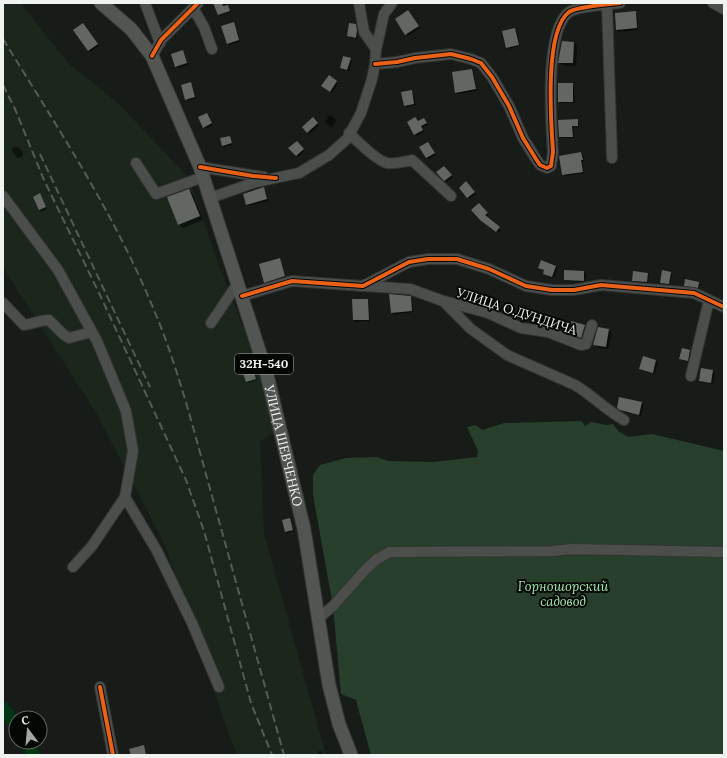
<svg xmlns="http://www.w3.org/2000/svg" width="727" height="758" viewBox="0 0 727 758" font-family="Lora,serif">
<rect width="100%" height="100%" fill="#181c18"/>
<path fill="#1b261c" d="M3,3H21L68,63L118,103L189,178L217,260L253,352L276,431L260,442L264,533L326,755H238L230,738L165,545L95,411L7,274L3,264Z"/>
<path fill="#273f2b" d="M582,421L585,426L591,422L607,425L613,424L618,431L628,437L652,434L724,451V755H371L356,700L341,694L333,606L313,495V475L320,465L346,458L377,457L388,461L434,462L477,457L478,451L467,427L476,425L482,430L504,423Z"/>
<path fill="#0007" d="M214,3H226L231,12L220,16Z
M408,11L420,28L408,36L396,19Z
M635,12L637,14L638,30L618,32L617,30L616,14Z
M233,23L240,42L230,45L228,44Z
M356,25L357,27L358,33L357,39L350,38L348,36Z
M84,26L99,46L90,52L88,50Z
M515,29L517,30L520,46L509,49L507,47Z
M574,43L577,46L576,66L562,65L560,62Z
M183,51L188,65L178,68L176,66Z
M350,59L352,61L349,71L342,69L341,68Z
M472,70L473,71L477,91L458,94L456,93Z
M329,77L338,83L332,93L324,88Z
M190,83L192,85L196,98L188,101L186,99Z
M572,84L574,86L575,103H561L559,102Z
M412,91L413,93L416,105L407,107L405,105Z
M330,115L337,120L332,128L325,122Z
M208,116L213,125L206,129L204,127Z
M313,119L319,126L309,134L303,127Z
M577,120L579,122V127H573L574,138H561L560,137Z
M425,121L428,125L422,128L424,132L417,136L415,134L418,122Z
M230,137L233,145L224,147L223,145Z
M297,142L305,151L298,157L290,148Z
M430,145L436,155L428,159L420,148Z
M13,147H18L23,152V156L19,158H17L14,154L12,150Z
M581,153L583,155L584,161L582,162L584,173L565,176L563,174Z
M444,167L453,177L447,182L438,173Z
M466,183L476,194L470,199L460,188Z
M263,188L265,190L268,201L248,206L246,204Z
M189,190L193,194L203,220L183,228L179,224Z
M40,195L47,209L41,212L34,197Z
M479,204L489,215L486,217L501,230L498,233L483,222Z
M280,259L281,261L286,278L267,284L265,282Z
M556,266L557,268L554,278L546,275L544,274L545,271L539,268Z
M565,271L584,272L586,274L585,282L567,281L565,279Z
M670,273L672,274L670,285L663,284L661,282Z
M647,274L649,275L648,284L634,282L633,281Z
M699,283L700,285L699,289L687,287L685,285Z
M390,295L410,297L412,299L413,312L394,315L392,313Z
M367,300L369,301L370,321L355,322L354,320Z
M585,326L586,327L583,338L570,333Z
M609,330L612,333L608,349L597,347L594,344Z
M682,349L692,353L689,362L681,360L680,359Z
M644,357L656,361L658,362L655,374L642,370L641,369Z
M249,359L250,360L257,380L248,383L246,381Z
M713,371L715,373L713,384L701,382L700,381Z
M620,398L642,403L644,405L641,416L623,411L620,409Z
M290,519L291,521L294,531L287,533L286,531Z
M321,751L323,755H318L317,752Z"/>
<g fill="none" stroke-linecap="round" stroke-linejoin="round">
<path stroke="#023514" stroke-width="13" d="M3,708L16,725
M27,742L34,755"/>
</g>
<path fill="#636763" d="M213,3H222L223,6L228,5L230,11L218,15Z
M408,10L419,26L405,35L395,19Z
M636,11L637,28L616,30L615,13Z
M234,22L239,40L227,44L221,26Z
M83,23L98,44L88,51L73,30Z
M349,23L356,24L357,30L356,38L347,36Z
M515,28L519,45L506,48L502,31Z
M562,41L574,42L573,63H558Z
M183,50L187,63L175,67L171,54Z
M343,56L351,58L347,70L340,68Z
M472,69L476,89L455,93L452,72Z
M329,75L337,81L330,92L321,86Z
M191,82L195,97L185,100L181,85Z
M558,83H573V102H558Z
M412,90L414,104L404,106L401,92Z
M207,113L212,123L203,128L198,117Z
M313,117L318,123L307,133L302,127Z
M415,117L418,121L424,118L427,123L421,126L423,130L414,135L407,122Z
M578,119V126H572L573,137H559L558,120Z
M230,136L232,143L222,146L220,138Z
M297,141L304,149L296,156L288,148Z
M428,142L435,153L426,158L419,147Z
M581,152L583,160H581L583,172L562,175L559,156Z
M444,166L452,175L444,181L436,172Z
M466,181L475,192L467,198L459,188Z
M264,187L267,199L246,205L243,194Z
M189,189L200,216L178,225L167,197Z
M40,193L46,207L39,210L33,197Z
M479,203L488,213L485,215L500,227L496,232L480,220L471,210Z
M280,258L285,276L264,283L259,264Z
M541,260L556,266L552,277L543,274L544,270L538,268Z
M564,270L584,271V281L564,280Z
M662,270L671,272L669,284L660,283Z
M633,271L648,273L647,282L632,281Z
M685,279L699,282L698,288L684,286Z
M389,294L411,296L412,311L391,313Z
M352,299H368L369,320H353Z
M571,321L585,325L581,338L569,333Z
M598,327L609,329L606,347L593,345Z
M682,348L690,350L688,361L679,359Z
M643,356L656,360L653,373L639,369Z
M249,357L256,379L246,382L239,361Z
M701,368L713,370L711,383L699,381Z
M619,397L642,402L639,415L620,410L617,408Z
M290,518L293,530L285,532L282,520Z
M144,745L146,755H131L129,749Z"/>
<g fill="none" stroke-linecap="round" stroke-linejoin="round">
<g stroke="#333533" stroke-width="12">
<path id="minor" d="M145,3L160,43
M713,3L724,9
M607,5L612,158
M193,8L204,27L212,49
M376,50L384,14L392,3
M152,56L161,40L198,3
M375,64L397,62L415,58L451,54L471,59L481,63L492,77L509,106L523,138L536,159L540,165L547,168L551,166L553,152C551,122 544,31 569,12C576,7 609,4 620,3
M349,133C357,141 377,161 387,163C395,164 404,162 412,160L451,196
M136,163L156,194L203,177
M200,167L264,177
M3,196L58,270L97,341L126,411L133,451L125,497L92,546L73,567
M210,198L256,182L299,173L329,155L347,139L361,113L372,79L375,64L376,49L364,32L359,3
M364,286L410,289L443,301L471,329L507,355L575,385C592,395 606,410 624,420
M242,296L292,281L363,286L409,262L428,259H457L489,269L526,286L552,290H574L601,285L694,293L724,307
M444,301L488,313L521,328L548,332L581,345L586,344L592,325
M3,303L24,325C33,324 40,320 49,320L64,335L69,338L92,332
M211,323L238,283
M691,376L709,300
M125,497L157,551L192,623L219,687
M319,618L333,606L366,569L377,559L390,552L553,551L572,549L724,552
M100,687L113,755"/>
</g>
<g stroke="#333533" stroke-width="15">
<g id="major">
<path id="s1" d="M101,3L131,29L152,56L200,167L267,375L304,529L329,685L339,724L351,755"/>
</g>
</g>
<use href="#minor" stroke="#4b4e4b" stroke-width="10"/>
<use href="#major" stroke="#535553" stroke-width="13"/>
<path stroke="#585a58" stroke-width="2" stroke-dasharray="8 4" stroke-linecap="butt" d="M3,39C56,125 112,210 151,303C178,365 194,432 212,496C236,582 260,669 284,755
M3,85L15,109L44,180L99,293L186,480L204,531L251,703L272,755
M40,154L150,387"/>
<g stroke="#050705" stroke-width="6">
<path id="cycleway" d="M152,56L161,40L198,3
M375,64L397,62L415,58L451,54L471,59L481,63L492,77L509,106L523,138L536,159L540,165L547,168L551,166L553,152C551,122 544,31 569,12C576,7 609,4 620,3
M200,167L253,176L276,178
M242,296L292,281L363,286L409,262L428,259H457L489,269L526,286L552,290H574L601,285L694,293L724,307
M100,687L113,755"/>
</g>
<use href="#cycleway" stroke="#ea6118" stroke-width="4"/>
</g>
<g text-anchor="middle" stroke-width="4" stroke-linejoin="round" paint-order="stroke">
<rect fill="#050705" stroke="#a9adaa" stroke-width="1" x="235" y="354" width="58" height="20" rx="3"/>
<g font-size="12" font-weight="bold" fill="#eff4f0">
<text x="264" y="368">32Н-540</text>
</g>
<g font-size="13" fill="#eff4f0" stroke="#050705">
<text transform="translate(517 311) rotate(18)" y="5">УЛИЦА О.ДУНДИЧА</text>
<text dy="5" stroke="none"><textPath href="#s1" startOffset="486">УЛИЦА ШЕВЧЕНКО</textPath></text>
</g>
<g font-size="13" font-style="italic" fill="#a2edaf" stroke="#050705">
<text x="563" y="591">Горношорский<tspan x="563" dy="15">садовод</tspan></text>
</g>
</g>
<rect width="727" height="758" fill="none" stroke="#eff4f0" stroke-width="8"/>
<g transform="translate(28 730) rotate(344)"><circle r="19" fill="#050705" stroke="#636663"/>
<path d="M0-3L7 15L0 10L-7 15Z" fill="#a4a8a4"/>
<text y="-6" font-size="11" font-weight="bold" text-anchor="middle" fill="#eff4f0">С</text>
</g>
</svg>
